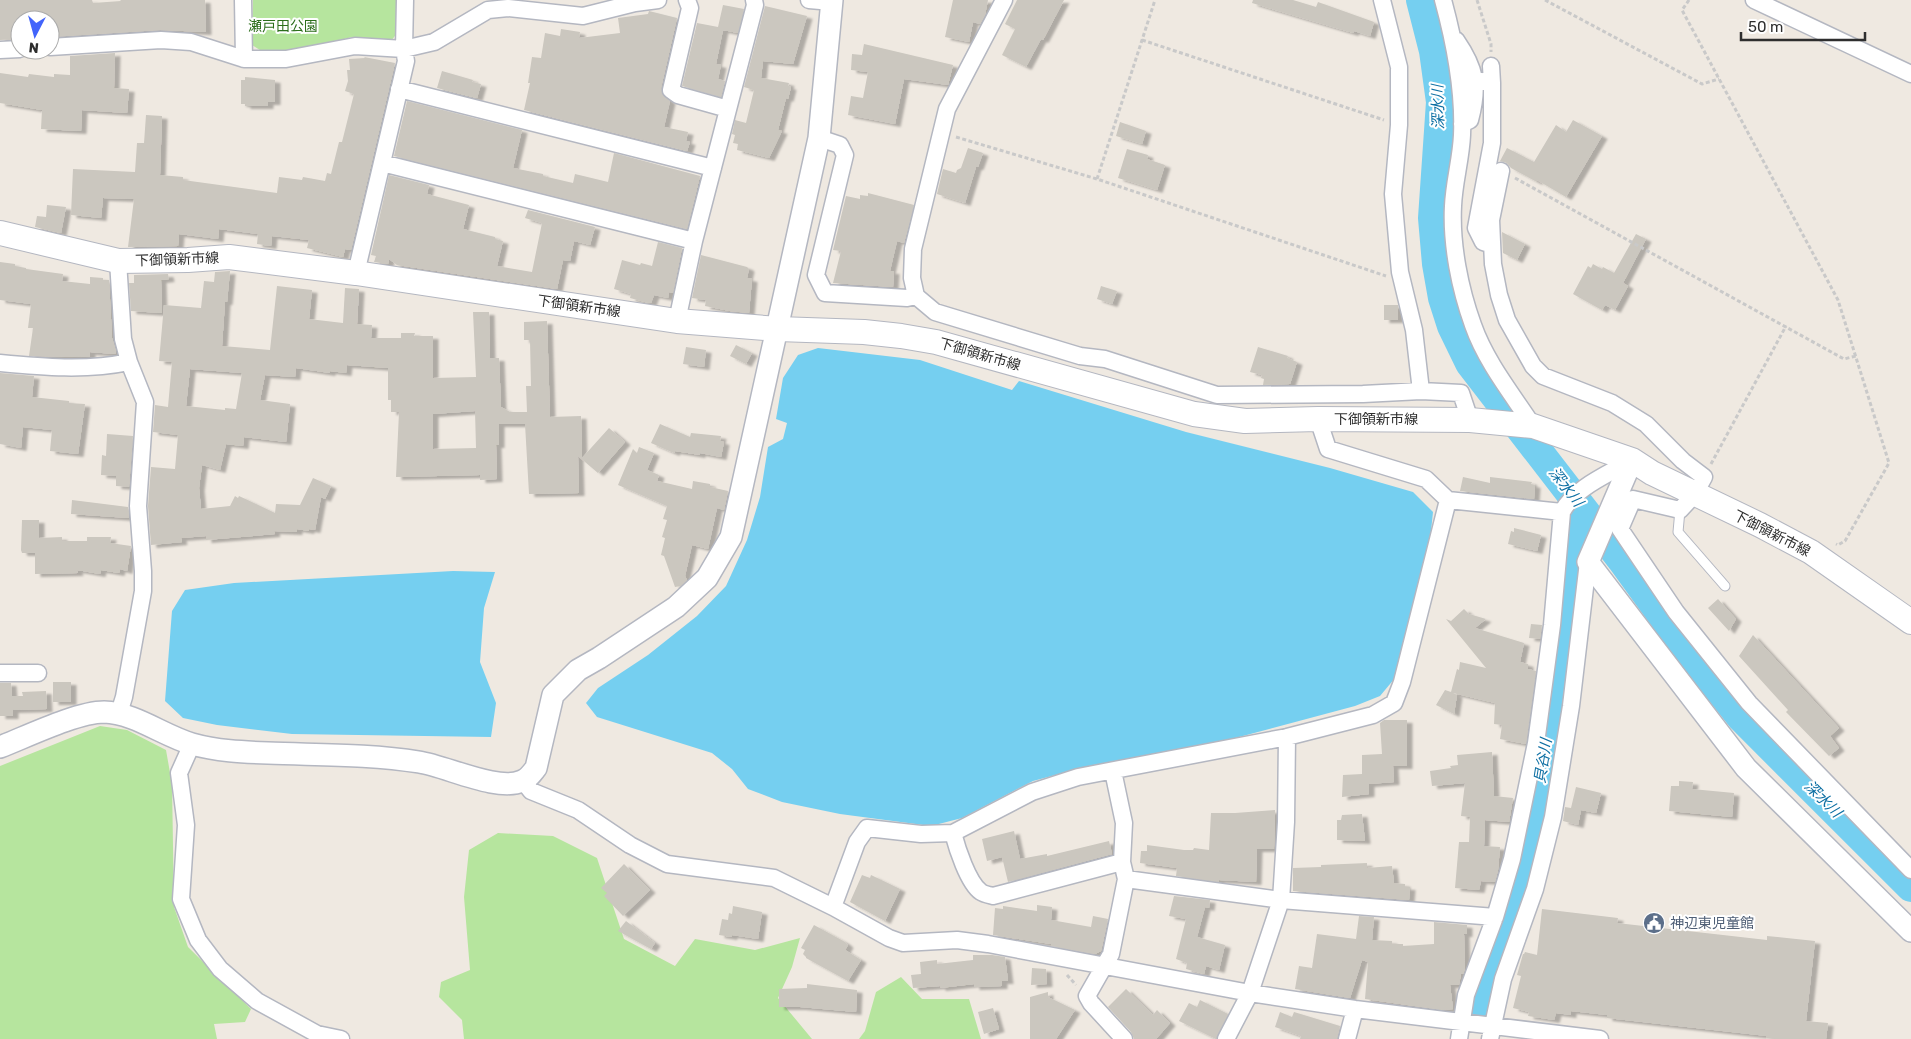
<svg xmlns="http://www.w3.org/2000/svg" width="1911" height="1039" viewBox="0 0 1911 1039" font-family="Rubik,'Noto Sans JP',sans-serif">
<defs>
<filter id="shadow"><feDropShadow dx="5.5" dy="3" stdDeviation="1" flood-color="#0004"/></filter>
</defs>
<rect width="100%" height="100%" fill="#efe9e1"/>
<path fill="#b6e59e" d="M253,0H397L398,32L391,41L352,37L287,53L263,52L252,45Z
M100,726L127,730L166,750L172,784L174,907L188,947L251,1009L245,1022L214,1024L217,1039H0V766Z
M498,833L553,836L597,858L624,939L675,966L695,939L755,950L800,938L792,967L778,998L812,1039H464L462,1020L439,997L441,982L470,970L464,897L469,850Z
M901,977L922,999H969L981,1039H859L865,1031L876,992Z"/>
<path fill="#75cff0" d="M818,348L920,360L1012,390L1019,381L1186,432L1330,468L1413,492L1433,512L1430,541L1395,678L1380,696L1355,706L1179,753L1093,765L1033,781L962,818L931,826L840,814L782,802L748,789L732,769L712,753L597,717L586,703L598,688L648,655L697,616L726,586L747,540L760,497L768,447L783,439L787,423L776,419L783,378L798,355Z
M453,571L495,572L484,608L480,662L496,703L491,737L292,734L217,725L183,718L165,701L172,611L185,590L234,583Z"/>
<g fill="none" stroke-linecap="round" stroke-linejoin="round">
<path stroke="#75cff0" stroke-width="30" d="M1421,0L1434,51L1441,102L1433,218L1437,264L1443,298L1452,326L1470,363L1622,560L1688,651L1742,718L1911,887
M1475,1011L1528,855L1554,699L1578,503"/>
</g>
<path fill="#cbc7bf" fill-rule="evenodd" filter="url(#shadow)" d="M0,0H92L93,3L121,1L120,0H205L206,32L160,30L50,37V20H20V39L0,40Z
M953,0H988L985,15L980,24L973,22L969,42L945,37Z
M1017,0H1064L1043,40L1041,39L1026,67L1002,55L1015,29L1005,24Z
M1253,0H1293L1316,7L1318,2L1374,22L1370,36L1354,31L1353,33L1252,3Z
M723,5L744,9L738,33L723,30L716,64L721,65L718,79L725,81L721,97L682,86L697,23L718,27Z
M765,6L807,16L793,64L763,61L761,78L789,83L788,86L791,87L788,99L786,98L778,130L782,131L769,158L737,150L738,144L733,143L735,135L732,134L735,120L746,123L754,90L744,87Z
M649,11L677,18L661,88L662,94L670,101L664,127L688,132L686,141L690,142L687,151L524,110L530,83H528L532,57L541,58L545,33L560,36L561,29L580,32L579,38L620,33L618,18L648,14Z
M864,44L953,65L948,85L904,79L895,124L848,115L851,96L863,98L868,72L851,70L852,54L862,55Z
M115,53L114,88L129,89L127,113L82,110L81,131L41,129L42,110L0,103V73L28,77L29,74L54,77V74L70,75V56Z
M364,57L395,63L351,250L345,249L343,257L307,248L309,240L272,236L271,246L257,244L258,234L219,229L218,239L179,234L178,246L128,247L134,199L103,198L101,218L71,215L73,169L135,172L137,143H144L146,115L162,116L160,175L183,177V180L277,193L279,177L302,180L303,177L325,181L327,173L331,174L339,142H342L354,94L345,91L348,81L347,70H350L349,59L365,58Z
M442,71L473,80L472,82L481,84L477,98L437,88Z
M245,77L275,80V102H268V106H245V104H241V80H245Z
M407,101L522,130L513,168L543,174V176L573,183L575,174L608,182L614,153L700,176L687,229L394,156Z
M1573,120L1602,136L1566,197L1537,180V182L1511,168L1507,163L1500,161L1507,148L1534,162L1556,125L1566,132Z
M1120,122L1146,131L1142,144L1116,136Z
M968,148L983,153L978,167H976L965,203L937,194L943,169L956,173L957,170L961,168Z
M1127,149L1148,155L1147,159L1165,165L1157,190L1118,178Z
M389,175L429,185L427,194L469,205L463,229L495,237V239L503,241L497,266L532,272L542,223L525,218L528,210L595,227L590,245L574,241L570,261L563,260L557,289L397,265L389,259L388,264L374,262L376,256L371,255Z
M868,193L914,205L904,243L897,241L890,271H894L893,287L833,283L841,251L833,250L846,196L860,199V195L868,196Z
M47,205L66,207L61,233L35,227L37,216L46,217Z
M1502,232L1525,244L1517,260L1503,253Z
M1636,234L1646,239L1623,283L1628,286L1615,310L1605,305L1602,310L1573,294L1588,266L1591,268L1593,264L1602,269L1603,267L1614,273Z
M658,242L682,248L673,293L669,292L668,298L654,295L651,303H649L630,298L631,294L614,289L622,260L640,265L641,263L652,266Z
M701,255L747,267L749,269L747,278L752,279L749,313L730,311L705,306L706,300L692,298Z
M0,262L15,264V266L26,268V269L63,274L62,281L90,284V277L103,278V280H109L112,338L116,351L115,354L90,352V357H81L29,356L33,328H28L31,304L0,300Z
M230,271L227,302H225L222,346L270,350L277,286L312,290L309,319L343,323L345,288L359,289L357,324L372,325L371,338H401V333H415L414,336H433V378L476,377L473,312H489L490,358H499L501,407L510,412H527L526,386H531L530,340H524V322L547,321L550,417L581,416L582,458L609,428L625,442L598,473L578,456L579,493L529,494L525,424H499V445H496L497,479L480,480V475L396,477L399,412H391V400H388V368L347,365L346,373L330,371V373L296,368L295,377L265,375L260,400L290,404L286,442L244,437L243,446L226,444L220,470L202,465L199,488L201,509L230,506L235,496L238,498L239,496L275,513L276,504L300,505L313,478L331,486L325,499L321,497L315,530L309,529V531L297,529V532L274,531L275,534L206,540V536L181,538L182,542L151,545L148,506L151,467L175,469L178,435L153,432L155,405L168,407L172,362L159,361L164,305L201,308L204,281L214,282L215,272ZM190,369L242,373L236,409L225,408V410L186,406ZM475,411L476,448L433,449V414Z
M168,274L169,279L161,280L162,313L131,311L129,283H134V275Z
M1101,286L1117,291L1112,304L1097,299Z
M1384,305H1398V320H1384Z
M736,345L752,353L746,364L730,356Z
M686,347L706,350L704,367L683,364Z
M1258,347L1288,356L1287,358L1297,362L1290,384L1263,385L1264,379L1261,378L1262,375L1250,372Z
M0,373L34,376L32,397L69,401V403L85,404L78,454L50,451L52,430L23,427L21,448L0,444Z
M660,424L690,437L691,433L721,436L720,441L724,442L721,457L700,453V455L675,451L674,453L651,443Z
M107,434L133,436L129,487L116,486V476L101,475L102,455L106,456Z
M639,447L654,453L647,470L659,475L657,481L692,489L693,481L710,484V487L728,491L724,510L717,508L708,549L692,545L685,576L687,580L681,586L675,587L664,556L661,555L665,538L662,537L667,520L663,519L667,506L618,485L633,449L637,453Z
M1463,477L1490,483V477L1532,482L1531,484L1535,485L1534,499L1460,491Z
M72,500L128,507L129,518L71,514Z
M22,520H39V538L62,537V541H87V537H111L110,543L131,546L127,571L120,569L119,573L101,570L100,574L77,570L78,573L35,574V553H22L21,550Z
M1514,528L1541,535L1537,551L1508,544L1511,531L1514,532Z
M1718,599L1736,619L1729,631L1708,608Z
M1464,609L1469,614L1486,619L1475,628L1524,643L1520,662L1528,664V669L1536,671L1526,744L1500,739L1502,725L1494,724L1495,703L1453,693L1457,695L1454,714L1436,705L1445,690L1451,692L1457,669L1459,670L1460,662L1486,668L1446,619L1451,621Z
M1531,624L1542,625L1540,639L1529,638Z
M1753,635L1839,728L1830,736L1839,748L1829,756L1786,712L1788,710L1739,656Z
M53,682H71V702H53Z
M0,683H11L12,696H23L22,692L46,691L47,709L13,710V716H0Z
M1384,720H1407V766H1393L1394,782L1369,784V794L1342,797L1343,775L1362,774V755L1382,754L1380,723Z
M1492,752L1494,796L1513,798L1509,822L1485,820L1484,846L1500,847L1498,870L1495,882L1481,881L1479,890L1455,888L1459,842H1469L1470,817L1461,816L1465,783L1432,786L1430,771L1451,768L1450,766L1458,765L1457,755Z
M1679,781L1693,782L1692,789L1734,793L1732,817L1669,811L1671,786H1679Z
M1576,787L1601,793L1596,813L1581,810L1578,825L1563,821L1565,807L1571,808Z
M1275,810L1274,849H1257L1256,882L1219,880V882L1176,876L1177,868L1140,863L1141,851H1147V845L1184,850H1193L1194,848L1209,850L1211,813H1235Z
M1362,814L1365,841L1337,840V820H1341L1342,815Z
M1014,831L1020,859L1047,854V856L1109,841L1112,854L1008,882L1002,857L987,861L982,839Z
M1367,863V868L1392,866L1394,883L1405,884V887H1410L1409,900L1293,891V868L1321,867V865Z
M624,864L650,890L623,916L604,896L607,893L601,888Z
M862,875L870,878L871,875L900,889L885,921L850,902Z
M1174,896L1210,900L1209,908L1205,907L1197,937L1225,945L1219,970L1206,966L1204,974L1186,969L1187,963L1176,959L1186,919L1169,916Z
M1037,905L1052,907L1051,920L1091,927L1093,916L1108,919L1101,951L1095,954L1051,946V944L993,935L995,908L1003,909V906L1037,911Z
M733,906L762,912L758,939L732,935V937L719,935L722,919L728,920L729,913L732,914Z
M1542,909L1618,918L1617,923L1767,940V936L1815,941L1806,1021L1828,1023L1826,1039H1776L1766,1038L1767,1036L1607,1018V1015L1571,1011V1015L1556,1013L1554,1020L1528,1016L1529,1012L1513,1008L1521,976L1517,975L1523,954H1524L1525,952L1537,955Z
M1359,916L1374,917L1372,940L1392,941V944H1403V946L1434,944V922L1467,925V934H1464L1465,969L1463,974H1461L1459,985H1450L1453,1009L1443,1010L1365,999L1368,962L1362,960L1350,998L1295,989L1299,966L1312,968L1317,934L1356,939Z
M626,921L655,943L651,949L618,931Z
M814,925L845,942L848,945L845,950L861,960L848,981L806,958V957L803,954L805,950L801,948Z
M973,955H992L1005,957L1008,981H1002V986L974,987V984L940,988V986L913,988L911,975L921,974L920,962L937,960V964L973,960Z
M1032,968L1046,969L1047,984L1031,985Z
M807,984L857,990L856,1012L800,1007H779V989L807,988Z
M1126,989L1153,1015L1157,1010L1170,1023L1156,1039H1134L1131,1032L1108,1007Z
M1048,992V997L1075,1010L1056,1039H1030V997Z
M1200,1000L1228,1014L1216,1039L1179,1021L1189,1003L1197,1007Z
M993,1008L999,1029L984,1034L978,1012Z
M1280,1012L1292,1017L1294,1012L1340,1026L1337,1039H1300L1301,1036L1275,1027Z"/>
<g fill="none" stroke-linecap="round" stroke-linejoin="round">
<g stroke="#b4b7c1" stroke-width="11">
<path id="service" d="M1680,510L1678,532L1725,586"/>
</g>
<g stroke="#b4b7c1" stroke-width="19">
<path id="minor" d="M243,0L244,59
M687,0L690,8L671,90L678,95L728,109
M809,0L832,2
M1004,0L947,109L913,249L912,278L916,296L935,312L1080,356L1105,359L1217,395L1363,394L1421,391L1461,393L1470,420
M1382,0L1399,67V125L1393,194L1400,272L1414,330L1421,391
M1443,0C1455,44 1464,89 1462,135C1461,159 1454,182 1453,206C1451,245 1460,289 1473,325C1486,362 1512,394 1533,426
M1754,0L1911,74
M1456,40C1476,69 1479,86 1470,120L1462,124
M50,47L161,40L191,42L244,59H286L355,46L404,49L434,42L488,10L508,8L583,16L635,3L658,0
M0,50L20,49
M1491,66L1492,83
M1475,80L1492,83V143L1476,228L1483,242L1492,245
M399,89L713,168
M819,138L840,145L845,155L816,275L825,293L907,298L916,296
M382,163L694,241
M1501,171L1491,220L1493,264L1499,295L1507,320L1533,366L1543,376L1612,403L1646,424L1683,461L1704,477L1694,495L1680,510L1633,499L1620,529L1676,612L1749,703L1911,870
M118,261L123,339L129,362L145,402L138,506L143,571V591L124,697L119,713
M356,273L406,61L404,49L405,0
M677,321L694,241L755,5L754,0
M0,363C42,367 87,371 129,362
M1318,419L1328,449L1426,479L1448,500L1562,512
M0,673H38
M192,744L179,773L186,825L181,899L198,940L220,969L257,1001L317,1034L341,1039
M1113,771L1124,823L1122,862L1126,879L1281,900L1495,917
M523,781L531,791L578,810L630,845L667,864L774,878L833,907L889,938L903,943L957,940L988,944L1250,993L1355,1009L1600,1039
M953,833C957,848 968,883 981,892C984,894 989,895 993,896L1122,862
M833,907L857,842L867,828L921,834L953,833L1032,792L1078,777L1287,737L1373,715L1394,703L1402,682L1448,500
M1124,1039L1091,1003L1087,996L1111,954L1126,879
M1226,1039L1250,993L1281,900L1286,822L1287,737
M1347,1039L1355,1009
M1459,1039L1466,995L1495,917L1512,859L1536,743L1552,625L1562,512C1575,487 1609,474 1632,460
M1490,1039L1503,979L1535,889L1553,817L1571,706L1588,562"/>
</g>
<g stroke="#b4b7c1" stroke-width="24">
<path id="tertiary" d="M1632,460L1588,562L1746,768L1911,931
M0,747C26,737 77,712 104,712C135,713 162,735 192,744C217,751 242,752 268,753C317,755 370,754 419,762C446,766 498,792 522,781C528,779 532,773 536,768L553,695L578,670L599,658L676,607L707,578L731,537L819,138L832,0"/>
</g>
<g stroke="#b4b7c1" stroke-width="26">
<path id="secondary" d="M0,233L118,261L188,260L229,257L356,273L677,321L778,329L864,332L901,336L936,342L1194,414L1245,421L1318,419L1470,420L1533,426L1632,460L1652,473L1760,525L1811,552L1911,622"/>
</g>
<path stroke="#c9c9c9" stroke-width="3" stroke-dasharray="4 2.5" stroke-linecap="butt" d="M1477,0L1491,44V52
M1545,0L1702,84L1719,79
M1689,0L1682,10L1838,300L1889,463L1845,541L1838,545L1836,544
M1142,40L1384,120
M956,137L1097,179L1386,276
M1515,178L1844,359L1856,356
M1097,179L1155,0
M1711,464L1786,326
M1067,975L1076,985"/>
<use href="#service" stroke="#fff" stroke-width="9"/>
<use href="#minor" stroke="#fff" stroke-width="16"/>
<use href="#tertiary" stroke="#fff" stroke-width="21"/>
<use href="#secondary" stroke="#fff" stroke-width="24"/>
</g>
<defs>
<g id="civic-disc" transform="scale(1.125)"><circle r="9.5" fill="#5c6f8a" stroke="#fff"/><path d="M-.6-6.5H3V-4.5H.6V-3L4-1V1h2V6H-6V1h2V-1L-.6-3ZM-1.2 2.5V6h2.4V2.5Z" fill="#fff"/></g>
</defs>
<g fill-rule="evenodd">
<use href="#civic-disc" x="1654" y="923"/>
</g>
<g text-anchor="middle" stroke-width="4" stroke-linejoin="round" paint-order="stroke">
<g font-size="14" fill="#2c6e1b" stroke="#fff">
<text x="283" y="31">瀬戸田公園</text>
</g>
<g font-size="14" fill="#2e2e2e" stroke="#fff">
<text transform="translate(177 259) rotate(-2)" y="5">下御領新市線</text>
<text transform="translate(579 306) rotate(8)" y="5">下御領新市線</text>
<text transform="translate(980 354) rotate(16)" y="5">下御領新市線</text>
<text x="1376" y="424">下御領新市線</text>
<text transform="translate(1772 533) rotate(27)" y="5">下御領新市線</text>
</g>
<g font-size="14" fill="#4e5e75" stroke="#fff" text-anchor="start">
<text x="1670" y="928">神辺東児童館</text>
</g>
<g font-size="15" font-style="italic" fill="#0d6fa3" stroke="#fff">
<text transform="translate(1438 107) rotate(-91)" y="5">深水川</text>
<text transform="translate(1566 487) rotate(52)" y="5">深水川</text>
<text transform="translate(1543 761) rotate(-81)" y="5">貝谷川</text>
<text transform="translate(1823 799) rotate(45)" y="5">深水川</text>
</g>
</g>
<g transform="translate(35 35) rotate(186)"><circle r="24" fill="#ffffff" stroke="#ababab"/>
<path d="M0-4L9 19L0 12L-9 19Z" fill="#4264fb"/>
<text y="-8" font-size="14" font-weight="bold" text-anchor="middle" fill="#2e2e2e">N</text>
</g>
<path d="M1741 32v8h124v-8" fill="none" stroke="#2e2e2e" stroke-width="2.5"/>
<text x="1748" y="32" font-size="15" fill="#2e2e2e" stroke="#ffffff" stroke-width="4" paint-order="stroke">50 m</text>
</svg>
